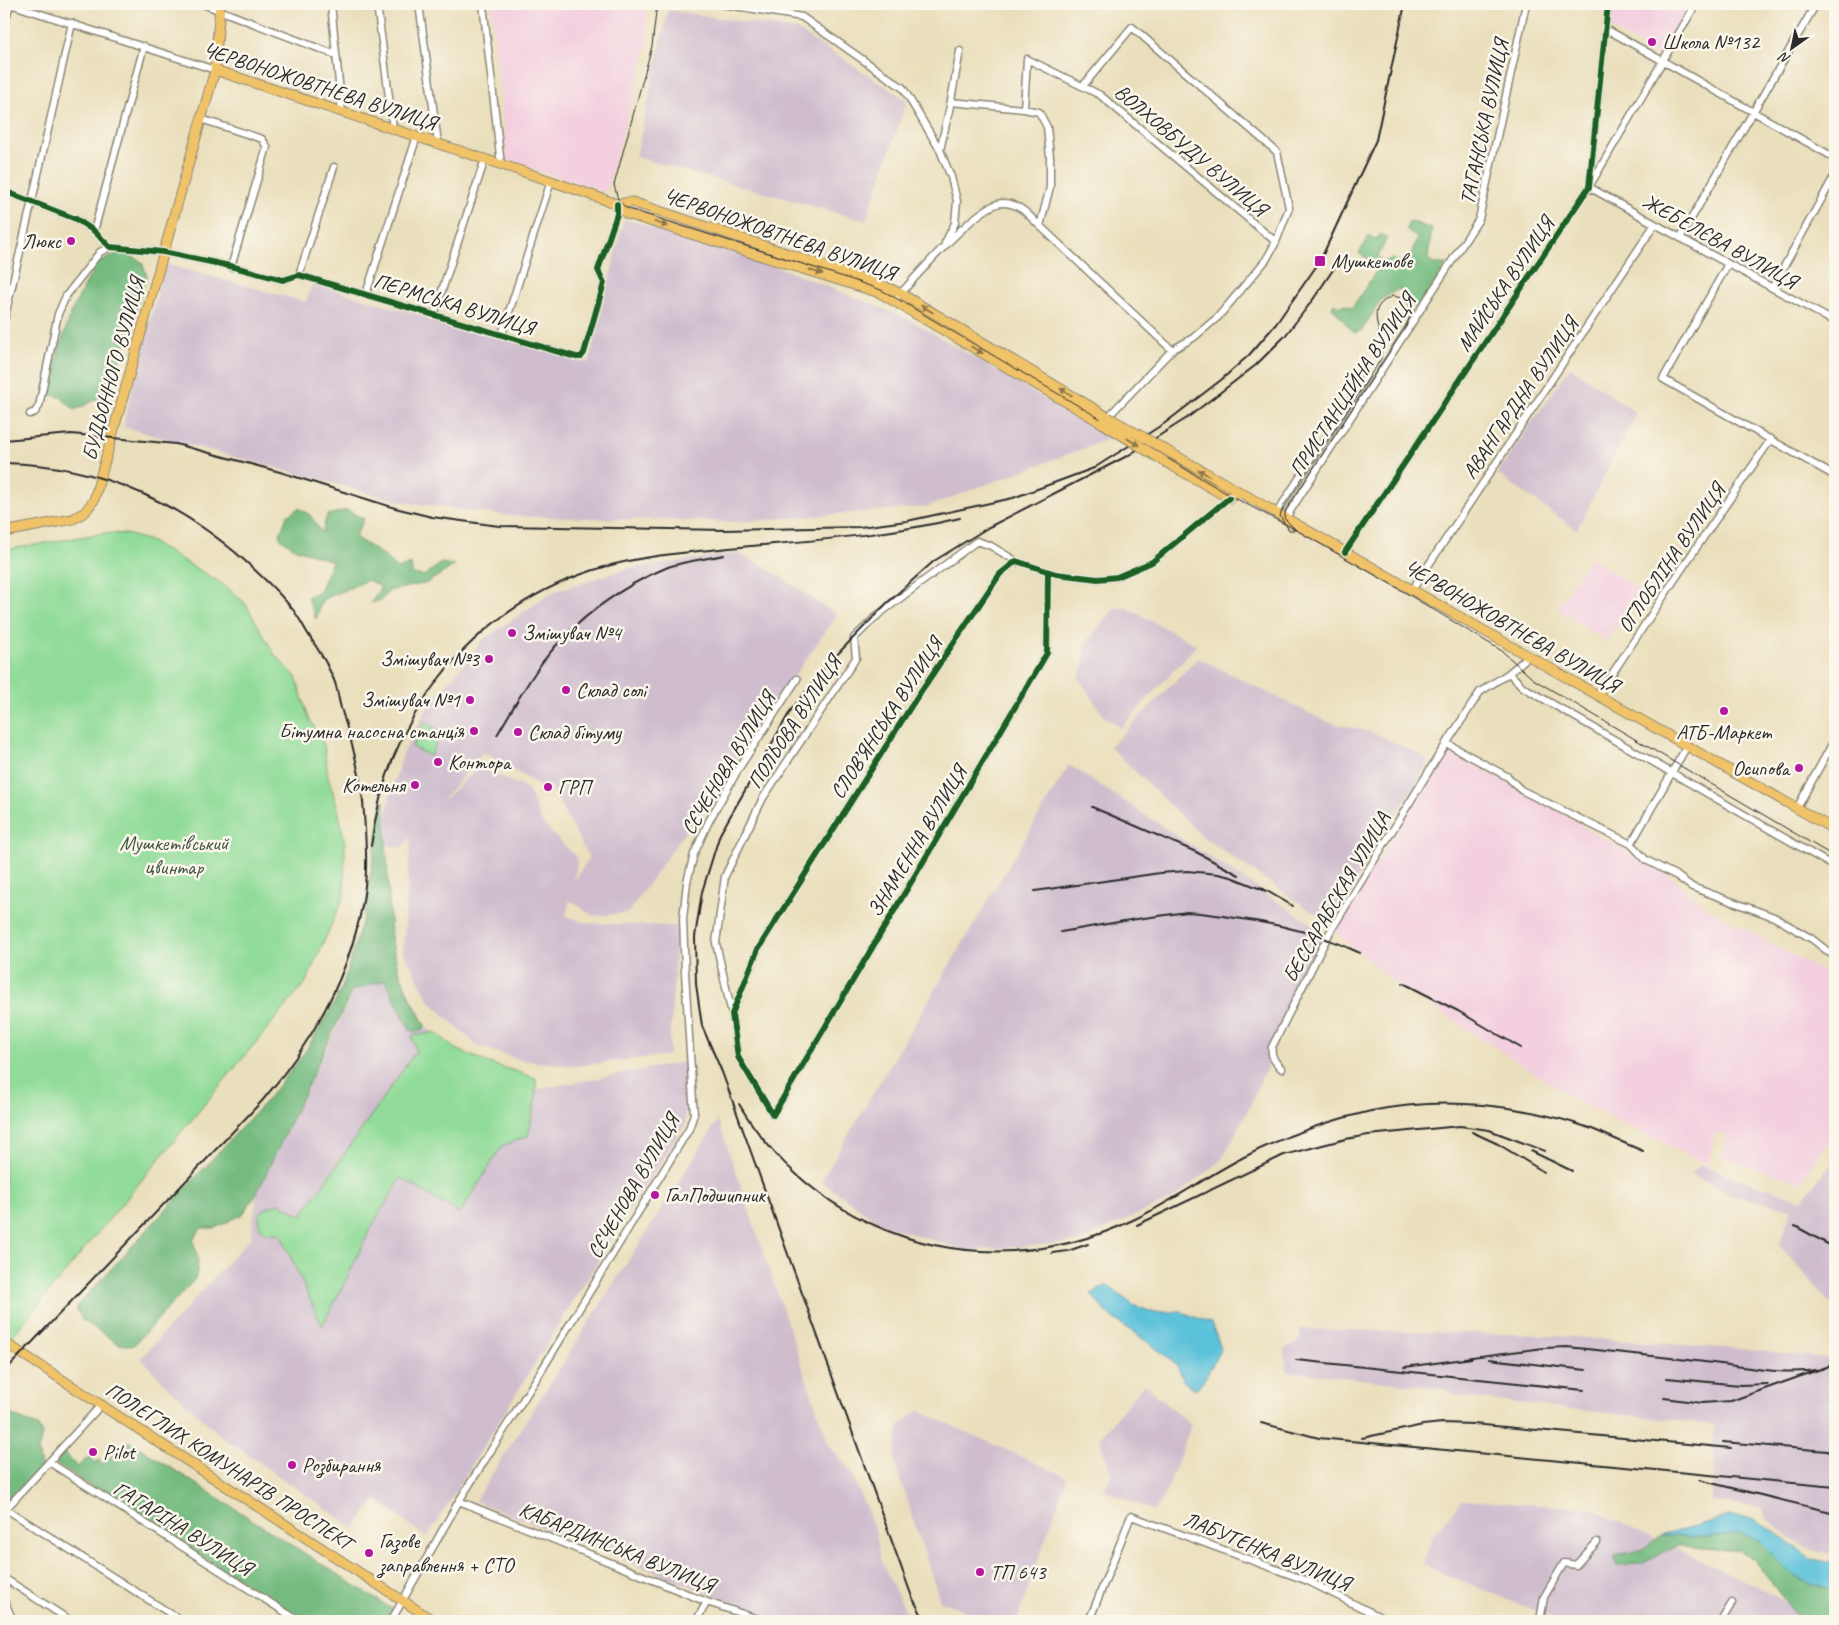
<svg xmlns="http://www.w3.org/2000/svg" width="1839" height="1625" viewBox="0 0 1839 1625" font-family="Caveat,sans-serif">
<rect width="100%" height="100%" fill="#fbf7ec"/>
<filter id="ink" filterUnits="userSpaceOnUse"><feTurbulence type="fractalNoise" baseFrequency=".02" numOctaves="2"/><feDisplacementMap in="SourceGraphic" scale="10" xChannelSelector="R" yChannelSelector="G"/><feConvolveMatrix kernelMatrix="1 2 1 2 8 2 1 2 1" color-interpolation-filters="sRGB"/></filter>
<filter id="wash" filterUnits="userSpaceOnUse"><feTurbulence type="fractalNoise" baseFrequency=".0096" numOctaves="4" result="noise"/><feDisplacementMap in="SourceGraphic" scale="20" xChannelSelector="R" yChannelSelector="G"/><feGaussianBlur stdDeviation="1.12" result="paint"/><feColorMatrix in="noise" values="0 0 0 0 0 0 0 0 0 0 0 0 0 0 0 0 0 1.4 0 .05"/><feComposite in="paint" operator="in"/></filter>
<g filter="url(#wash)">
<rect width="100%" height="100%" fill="#eadfbc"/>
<path fill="#f3cfdf" d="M491,4H646L649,40L606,192L507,161Z
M1612,4H1691L1660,56L1610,28Z
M1590,557L1640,591L1606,641L1557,609Z
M1447,748L1671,877L1709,910L1835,978V1079L1826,1096L1835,1102V1133L1799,1182L1723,1158L1727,1135L1714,1132L1709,1165L1579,1102L1394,982L1334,931Z"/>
<path fill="#cfbdce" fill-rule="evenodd" d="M668,10L797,30L907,100L866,221L636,157Z
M624,219L718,244L907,318L1111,438L926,507L739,522L509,516L403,502L123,427L133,383L165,264L306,302L312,284L589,363Z
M1570,367L1636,413L1577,530L1497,474Z
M738,553L767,568L837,615L628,913L593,916L570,900L566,916L587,923L677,926L669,1055L575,1066L520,1060L477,1046L431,1003L403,951L411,837L401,848L379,842L394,781L404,751L427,709L484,639L553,592L627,569ZM484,752L543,788L545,784L551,787L589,858L574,881L578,859L542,823L528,789L479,767L440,803Z
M1115,608H1127L1197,645L1121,728L1104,716L1078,677L1083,668L1086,647L1084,645Z
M1198,658L1325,721L1374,733L1423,756L1428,764L1329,923L1203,837L1110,747Z
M1069,765L1324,932L1248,1110L1222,1159L1174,1198L1077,1242L966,1251L881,1224L821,1181Z
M396,968L425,1026L463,1060L533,1090L685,1062L686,1123L624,1219L427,1538L376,1500L354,1528L222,1437L166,1385L141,1358L251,1237L257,1193L357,985Z
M718,1120L829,1445L851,1471L876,1533L881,1562L911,1621H778L475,1501Z
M1835,1159V1309L1779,1245L1792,1209L1730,1195L1691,1174L1700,1165L1802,1200Z
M1300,1329L1546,1335L1753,1350L1835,1359V1555L1806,1549L1767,1518L1764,1508L1713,1502L1714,1425L1462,1397L1441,1388L1286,1371L1285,1349L1301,1339Z
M1144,1384L1191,1425L1164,1498L1154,1511L1104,1490L1112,1474L1099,1439Z
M919,1411L1067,1477L1017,1621H992L940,1601L894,1461L900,1424Z
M1462,1500L1589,1508L1756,1586L1819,1621H1560L1423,1565L1432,1536Z"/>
<path fill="#90db98" stroke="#5e8362" d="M104,533L126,534L150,541L221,583L245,603L275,655L296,677L308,716L324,745L328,776L338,809L345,845L344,896L306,982L8,1341L4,1338V550Z
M424,722L442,732L430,756L412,747Z
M435,1032L456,1049L489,1063L536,1078V1097L528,1136L502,1146L460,1214L401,1178L370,1229L347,1278L322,1326L280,1233H267L260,1229C256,1211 263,1209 279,1203L301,1216L416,1051L412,1036Z"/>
<path fill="#74bb80" stroke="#507356" d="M1410,221L1432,229L1428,258L1433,264H1447L1417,309L1399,289L1382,299L1362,330L1354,333L1332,307L1334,303L1340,307L1344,304L1352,308L1379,267L1359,253L1369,236L1376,239L1381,234L1387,238L1378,257L1384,262L1392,259L1408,264L1417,238L1406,229Z
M122,251L142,262L147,276L109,393L75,410L60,397L46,393L71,312L96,264Z
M299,508L310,515L322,533L327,515L347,510L364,519L355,537L384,556L398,569L411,564L412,574L424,576L441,563L455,565L427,583L389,591L381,600L371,603L381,587L368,580L322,600L316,619L307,597L319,591L332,561L294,548L279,537L287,516Z
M384,801L391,937L397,965L408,993L425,1025L424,1028L416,1032L410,1030L385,980L352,991L257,1193L243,1214L215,1228H201L193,1241C198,1255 200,1264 195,1279L133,1346L119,1344L82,1320L76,1307L265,1102L303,1055L331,1009L342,988L364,915L381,810Z
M10,1414L38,1426L42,1435L38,1451L42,1470L4,1505V1420Z
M129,1441L395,1611L387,1621H305L56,1464L57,1458L64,1452L77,1467L90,1456L95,1463L99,1460L102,1464Z
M1741,1533L1760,1541L1794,1576L1814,1586L1835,1589V1621H1806L1799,1619L1753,1559L1739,1551L1678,1546L1641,1564L1616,1565L1615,1556L1643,1549L1660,1536L1708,1537Z"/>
<path fill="#5cc1da" stroke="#447682" d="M1107,1285L1133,1305L1152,1312H1182L1211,1323L1221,1348L1206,1377L1196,1389L1184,1382L1177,1366L1164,1354L1106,1313L1091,1294Z
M1730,1516L1754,1519L1786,1540L1810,1558L1835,1564V1589L1814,1586L1794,1576L1760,1542L1741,1533L1708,1537L1660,1536Z"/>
</g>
<g filter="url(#ink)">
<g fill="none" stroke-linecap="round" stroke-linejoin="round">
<g stroke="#8a8574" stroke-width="9">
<path id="minor" d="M10,4L215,70
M203,4L336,55
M331,4L342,112
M377,4L393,128
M419,4L438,143
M483,4L501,165
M722,4L802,17L903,88L940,150L951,177L957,201L955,223L945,243
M1696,4L1589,187L1655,224L1835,322
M4,25L10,4
M1606,29L1835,158
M1083,86L1132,27L1277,152L1289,208L1276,242L1266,260L1218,317L1193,338L1172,350L1106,419
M1024,109L1027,59L1100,95L1276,242
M201,119L262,139L267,147L231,267
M940,150L949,111L960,51
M4,191L76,219L94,231L110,247L163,252L230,266L283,280L299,275L576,357H581L584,353L604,283L598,270L617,214V204
M1040,226L1172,350
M94,231L144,46
M1680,238L1816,4
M1728,264L1663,379L1835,476
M299,275L334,167
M1772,288L1835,175
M366,294L417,136
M894,301C912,281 979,202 1003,203C1020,203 1029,216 1040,226L1050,187V157L1047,127L1039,112L1024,109L951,102
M434,315L485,159
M4,320L32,201L72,23
M502,334L551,181
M30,414L35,412L39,406L58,314L66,296L100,252L110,247
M1276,514L1366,376
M1285,519L1479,219L1526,4
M1345,552L1589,187L1608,4
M1048,572L1047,653L773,1115L738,1057L732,1014L758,949L917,697L1000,574L1016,561L1056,574L1098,579L1117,577L1152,562L1229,498
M1412,590L1655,224
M1509,673L1523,687L1835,867
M1598,695L1681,570L1771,439
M1446,743L1508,777L1521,790L1631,844
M1687,746L1631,844L1646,860L1677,876L1692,887L1774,917L1812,939L1835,957
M1797,808L1835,739
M732,1014L716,943L725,876L763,798L856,658L854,638L879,614L977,541L991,546L1016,561
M1282,1069C1276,1063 1270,1057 1272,1047L1330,932L1437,758L1480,692L1509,673L1529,656
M49,1462L299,1621
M459,1501L707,1602L764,1621
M6,1509L182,1621
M4,1511L102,1404
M4,1578L71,1621
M4,1600L13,1621
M391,1621L459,1501L540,1373L689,1129L694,1114L693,1101L685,972L683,919L687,882L694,854L709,821L739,768L797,679
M696,1621L707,1602
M1089,1621L1131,1516L1308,1581L1388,1621
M1540,1621L1544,1597L1564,1563L1576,1565L1597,1542
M1721,1621L1732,1603"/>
</g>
<g stroke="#8a8574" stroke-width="11">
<path id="major" d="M215,70L551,181L617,204L627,214L880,293L1102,423
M617,204L632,202L882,285L900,293L1108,417
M1171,453L1835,830
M1164,461L1229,498L1237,492
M4,532L73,519L85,512L94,500L215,70L220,4
M4,1342L434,1621"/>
</g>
<use href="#minor" stroke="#fff" stroke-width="6"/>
<use href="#major" stroke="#f1c369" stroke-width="9"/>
<path stroke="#2b2b2b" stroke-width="1" d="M657,4L652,46L614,185L618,199L626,208L850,279L881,290L896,298L1231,496L1296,530L1401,590L1502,651L1533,679L1835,857
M1393,296L1401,298L1409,304L1410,315L1406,327L1286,510L1284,518L1296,530H1289L1280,516L1283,507L1381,359C1381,354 1382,348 1381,343C1379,323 1366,307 1393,296Z"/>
<path stroke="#2b2b2b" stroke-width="2" d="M4,440L71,434L176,444L280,472L395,508L432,517L499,526L725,530L860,527L907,521L1013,498L1094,468L1165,423L1221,380L1249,355L1276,324L1320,261L1376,140L1405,4
M4,463C101,464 189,506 258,573C270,584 283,597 294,611C300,619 304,628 310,637C315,645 321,654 326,663C329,670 334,678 336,686C338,693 339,701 341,708C352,743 362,777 364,814C366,843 368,872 363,901C349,978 312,1043 262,1101L4,1372
M497,735C512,710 526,684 544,660C575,620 621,586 668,567C685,561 706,559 724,555
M1092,807L1196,852L1239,875
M371,846C380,780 400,729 440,677C481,624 540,585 604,567C642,556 681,553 720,549C800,541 881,537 960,518
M1260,887L1293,906
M1035,891L1160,873L1187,871L1218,874L1231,877L1266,891
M1061,932L1130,920L1187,912L1200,913C1255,920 1309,928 1360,953
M1403,983L1458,1011L1521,1048
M739,1104C770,1157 818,1200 874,1225C957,1263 1054,1259 1135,1219C1173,1201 1207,1176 1244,1157C1284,1136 1326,1121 1371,1111C1443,1096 1523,1104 1592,1129C1609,1136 1626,1144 1643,1151
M1472,1132L1498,1144L1544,1172
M1531,1151L1572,1171
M1137,1225L1284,1155L1346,1139L1368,1135L1460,1126L1489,1130L1545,1151
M1795,1226L1835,1248
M1052,1253L1068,1251L1088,1244
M1464,1358L1544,1348L1567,1347C1615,1352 1664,1357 1712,1363C1749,1367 1785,1376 1822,1369
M1489,1359L1586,1370
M1296,1360L1584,1390
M1405,1367L1472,1358
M1667,1378L1740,1385L1768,1384
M1664,1398L1702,1403L1731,1401L1835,1364
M1261,1423L1319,1438L1835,1487
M1362,1438L1423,1425L1442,1423L1473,1424L1731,1448
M1723,1442L1827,1451L1835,1454
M1699,1480L1835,1513
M925,1621L912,1597L722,1072L702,1026L696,984L695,937L702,892L720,834L791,710L827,665L887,603L934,561L989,527L1129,455L1187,418L1256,365L1285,336L1312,301L1341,258"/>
<g stroke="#8a8574" stroke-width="11" stroke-linecap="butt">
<path id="major-bridge" d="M1108,417L1171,453
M1102,423L1164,461"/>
</g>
<use href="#major-bridge" stroke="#f1c369" stroke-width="9"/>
<g stroke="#fbf7ec" stroke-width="9">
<path id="cycleway" d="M4,191L76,219L94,231L110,247L163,252L230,266L283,280L299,275L576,357H581L584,353L604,283L598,270L617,214V204
M1345,552L1589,187L1608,4
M1048,572L1047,653L773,1115L738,1057L732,1014L758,949L917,697L1000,574L1016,561L1056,574L1098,579L1117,577L1152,562L1229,498"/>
</g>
<use href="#cycleway" stroke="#1b5e20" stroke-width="6"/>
</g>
<defs><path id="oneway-solid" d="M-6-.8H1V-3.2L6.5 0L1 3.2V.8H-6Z" transform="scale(1.25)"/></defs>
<g fill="#8e774a">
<use href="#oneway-solid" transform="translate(661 224) rotate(17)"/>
<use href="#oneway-solid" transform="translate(816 272) rotate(17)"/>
<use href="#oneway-solid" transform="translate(927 309) rotate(-149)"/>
<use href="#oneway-solid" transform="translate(977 350) rotate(30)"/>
<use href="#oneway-solid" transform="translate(1066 392) rotate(-149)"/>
<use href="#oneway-solid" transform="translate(1133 442) rotate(31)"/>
<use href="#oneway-solid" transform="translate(1204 473) rotate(-150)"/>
</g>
</g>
<g fill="#b5179e" stroke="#fbf7ec" stroke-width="2">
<circle cx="1652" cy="42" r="5"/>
<circle cx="71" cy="241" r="5"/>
<rect x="1314" y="255" width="12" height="12" rx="2.5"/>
<circle cx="512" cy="633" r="5"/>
<circle cx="489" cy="659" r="5"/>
<circle cx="566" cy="690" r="5"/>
<circle cx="470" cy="700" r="5"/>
<circle cx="1724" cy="711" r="5"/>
<circle cx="474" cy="731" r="5"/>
<circle cx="518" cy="732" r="5"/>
<circle cx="438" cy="762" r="5"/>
<circle cx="1799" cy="768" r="5"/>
<circle cx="415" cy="785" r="5"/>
<circle cx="548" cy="787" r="5"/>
<circle cx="655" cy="1195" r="5"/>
<circle cx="93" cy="1452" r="5"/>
<circle cx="292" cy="1465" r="5"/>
<circle cx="369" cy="1553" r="5"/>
<circle cx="980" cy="1572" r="5"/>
</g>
<g text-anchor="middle" stroke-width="5" stroke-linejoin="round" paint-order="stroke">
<g font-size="21" fill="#2b2b2b" stroke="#fbf7ec" text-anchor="start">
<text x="1662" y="49">Школа №132</text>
<text x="61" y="248" text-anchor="end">Люкс</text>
<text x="1331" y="268">Мушкетове</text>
<text x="522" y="640">Змішувач №4</text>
<text x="479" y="666" text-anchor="end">Змішувач №3</text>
<text x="576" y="697">Склад солі</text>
<text x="460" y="707" text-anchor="end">Змішувач №1</text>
<text x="464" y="738" text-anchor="end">Бітумна насосна станція</text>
<text x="528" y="739">Склад бітуму</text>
<text x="1724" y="739" text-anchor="middle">АТБ-Маркет</text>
<text x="448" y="769">Контора</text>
<text x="1789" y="775" text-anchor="end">Осипова</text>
<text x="405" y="792" text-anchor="end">Котельня</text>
<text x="558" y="794">ГРП</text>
<text x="665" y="1202">ГалПодшипник</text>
<text x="103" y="1459">Pilot</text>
<text x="302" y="1472">Розбирання</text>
<text x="379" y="1548">Газове<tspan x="379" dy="24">заправлення + СТО</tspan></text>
<text x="990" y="1579">ТП 643</text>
</g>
<g font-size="21" fill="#2b2b2b" stroke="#fbf7ec">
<text transform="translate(320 86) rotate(18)" y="7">ЧЕРВОНОЖОВТНЕВА ВУЛИЦЯ</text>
<text transform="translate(1484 122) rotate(-78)" y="7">ТАГАНСЬКА ВУЛИЦЯ</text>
<text transform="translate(1191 150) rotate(40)" y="7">ВОЛХОВБУДУ ВУЛИЦЯ</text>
<text transform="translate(780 234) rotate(19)" y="7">ЧЕРВОНОЖОВТНЕВА ВУЛИЦЯ</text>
<text transform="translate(1720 241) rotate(29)" y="7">ЖЕБЕЛЄВА ВУЛИЦЯ</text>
<text transform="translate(1505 284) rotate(-56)" y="7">МАЙСЬКА ВУЛИЦЯ</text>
<text transform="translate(454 304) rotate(17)" y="7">ПЕРМСЬКА ВУЛИЦЯ</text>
<text transform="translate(113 369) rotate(-75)" y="7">БУДЬОННОГО ВУЛИЦЯ</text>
<text transform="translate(1352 385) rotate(-57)" y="7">ПРИСТАНЦІЙНА ВУЛИЦЯ</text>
<text transform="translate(1520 398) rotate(-56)" y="7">АВАНГАРДНА ВУЛИЦЯ</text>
<text transform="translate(1671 558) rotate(-56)" y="7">ОГЛОБЛІНА ВУЛИЦЯ</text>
<text transform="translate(1512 626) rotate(30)" y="7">ЧЕРВОНОЖОВТНЕВА ВУЛИЦЯ</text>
<text transform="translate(886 718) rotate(-57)" y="7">СЛОВ’ЯНСЬКА ВУЛИЦЯ</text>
<text transform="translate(794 722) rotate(-57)" y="7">ПОЛЬОВА ВУЛИЦЯ</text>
<text transform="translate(728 763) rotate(-59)" y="7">СЄЧЕНОВА ВУЛИЦЯ</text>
<text transform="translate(917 841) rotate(-59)" y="7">ЗНАМЕННА ВУЛИЦЯ</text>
<text transform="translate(1336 897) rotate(-60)" y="7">БЕССАРАБСКАЯ УЛИЦА</text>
<text transform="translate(633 1186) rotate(-60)" y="7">СЄЧЕНОВА ВУЛИЦЯ</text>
<text transform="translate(229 1466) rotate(33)" y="7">ПОЛЕГЛИХ КОМУНАРІВ ПРОСПЕКТ</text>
<text transform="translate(183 1528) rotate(32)" y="7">ГАГАРІНА ВУЛИЦЯ</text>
<text transform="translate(617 1547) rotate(22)" y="7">КАБАРДИНСЬКА ВУЛИЦЯ</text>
<text transform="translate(1267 1551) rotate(22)" y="7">ЛАБУТЕНКА ВУЛИЦЯ</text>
</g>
<g font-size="21" fill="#445746" stroke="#fbf7ec">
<text x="174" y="850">Мушкетівський<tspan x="174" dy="24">цвинтар</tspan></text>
</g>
</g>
<rect width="1839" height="1625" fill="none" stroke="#fbf7ec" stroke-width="20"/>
<g transform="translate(1792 48) rotate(213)" stroke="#fbf7ec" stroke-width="4" paint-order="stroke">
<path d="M0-4L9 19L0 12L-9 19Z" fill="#2b2b2b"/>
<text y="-8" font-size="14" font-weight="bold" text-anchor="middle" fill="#2b2b2b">N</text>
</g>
</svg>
